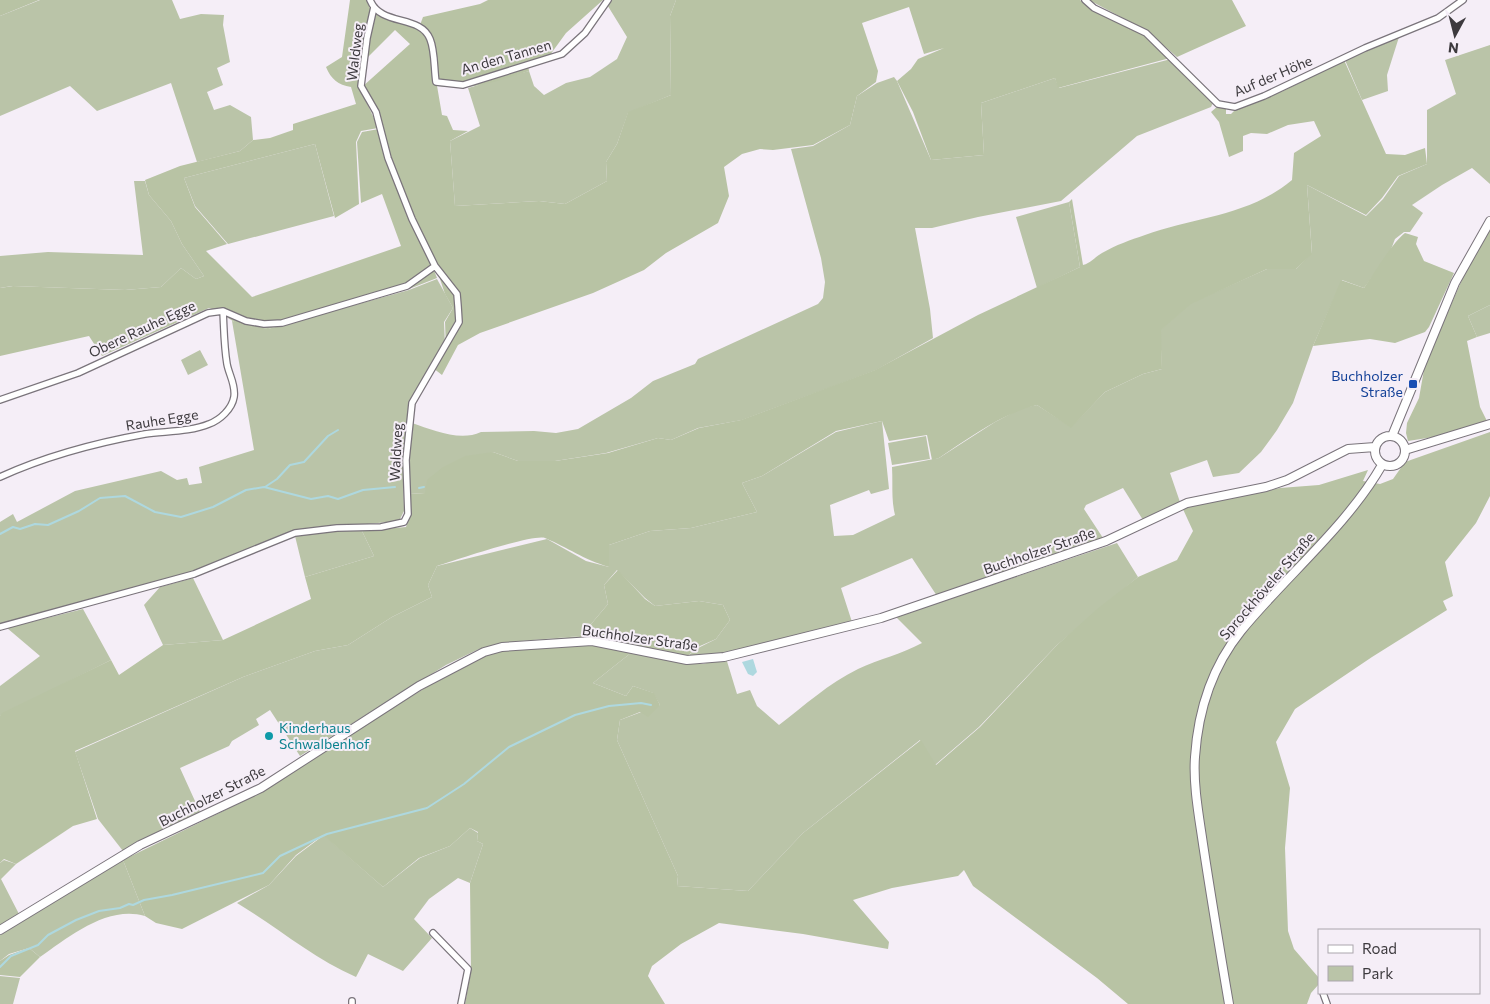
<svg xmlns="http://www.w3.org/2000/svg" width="1490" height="1004" viewBox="0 0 1490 1004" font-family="Commissioner,sans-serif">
<rect width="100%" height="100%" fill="#f5eef7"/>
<path fill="#bac4a8" d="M40,0H172L180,19L201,14L224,15L223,25L230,62L217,68L223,85L207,92L214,110L230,105L251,117L253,140L240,151L197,162L171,83L97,111L70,86L0,116V16Z
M609,0H676L670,16L671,95L628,113L617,144L606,162L607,181L565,204L539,201L455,206L450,141L480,126L468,88L529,71L534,86L544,95L566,83L590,77L617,59L627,37L606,3Z
M1399,37L1387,75L1388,91L1362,100L1345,60Z
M1490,45V184L1472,168L1442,185L1412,205L1423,213L1410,232H1404L1395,239L1390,252L1364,288L1342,280L1313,346L1293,403L1277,430L1261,452L1239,473L1213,477L1207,460L1170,473L1180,502L1143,520L1123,488L1086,505L1084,509L1103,538L937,596L912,558L841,588L852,622L720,654L686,657L700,647L716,639L730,620L723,605L699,601L655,606L645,598L617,570L604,585L608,604L581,636L521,641L479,649L446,665L300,756L270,710L256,719L259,725L232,741L229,746L180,768L200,812L123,851L98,819L75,752L243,677L315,651L348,645L392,617L432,597L428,585L437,566L547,539L586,561L609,567V545L650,531L691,528L757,512L742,483L762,476L836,432L882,421L889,489L871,494L869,490L830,505L834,536L853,535L895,515C891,499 893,484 892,467L939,458L995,422L1022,408L1037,405L1071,427L1105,392L1143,374L1162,369L1160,330L1191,303L1267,269H1296L1312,253L1307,185L1366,216L1383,199L1399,176L1427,164V110L1456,94L1445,60Z
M1171,59L1213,103L1211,107L1137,136L1061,201L978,217L932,228H915L930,309L933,338L876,370L834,386L742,420L698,428L671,440L658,438L606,453L555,461H518L493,452L426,493L409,494L408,463L412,423C433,430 460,442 481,432L534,431L556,433L578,429L631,398L653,381L695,364L698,359L818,304L823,298L825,282L821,258L791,149L813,146L850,125L857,96L877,83L894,77L897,81L931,160L984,155L981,103L1055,78L1059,88Z
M315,144L334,216L228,244L195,206L184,178Z
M134,181H145L149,195L171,221L182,244L204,276L196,279L181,268L161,287L125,290L12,286L0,288V256L48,252L143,255Z
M1069,202L1080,267L1037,288L1016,217Z
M437,279L453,308L444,322L445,345L410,402L403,463L404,511L399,521L294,531L185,574L0,624V522L13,514L17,522L75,491L161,471L177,480L187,478L189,485L202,483L199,467L254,450L232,321L268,329L409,290Z
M1490,305V333L1477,337L1468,316Z
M200,350L208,365L188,375L181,360Z
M926,436L930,459L892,465L888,443Z
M321,531H362L374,556L305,577L295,536Z
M1117,543L1138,577L1057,645L979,727L935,765L920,740L803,833L748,891L677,886L678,876L617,740L620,720L660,705L653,693L633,686L626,696L593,683L632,652L680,663L703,664L726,658L737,694L750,690L757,706L779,725C804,706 829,683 858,669C879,659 902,654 922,643L896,617Z
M193,578L223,640L163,645L144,605L160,587Z
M83,609L111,660L0,716V686L40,656L7,628Z
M470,828L478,833L477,841L483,844L470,883L458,878L429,899L414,919L432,938L403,971L368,954L356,977C313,958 277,927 237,903L269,885L296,856L324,835L383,887L420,858L450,846Z
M4,860L16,864L1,879L19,914L0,926V863Z
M123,860L145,916C107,905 69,937 40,957L29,948L9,954L0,961V935Z
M0,976L20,978L13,1004H0Z"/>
<path fill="#b8c3a4" d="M0,0H39L0,16Z
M350,0H368C377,28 359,57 360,85C360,92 375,118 378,128L361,131L356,142L359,204L335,218L315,144L184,178L195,207L227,244L206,251L252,297L401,246L382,194L361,203L357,142L362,132L379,129L437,278L409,289L268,329L236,323L228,318L230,315L209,308L102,356L89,336L0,356V288L13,286L125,290L161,287L181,268L196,279L204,276L182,244L171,221L149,195L145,180L180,166L240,151L253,140L270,138L293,130V124L356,104L351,87C338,85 331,79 326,67L342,57Z
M488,0H603L566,33L550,55L528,65L529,71C499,81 470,91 438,86L431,38L420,25L423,17L480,4Z
M676,0H1080L1093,11L1145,34L1170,58L1058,88L1055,78L981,103L984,155L931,160L913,112L897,81L911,69L918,59L944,48L924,54L909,7L862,23L878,71L876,82L857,96L850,125L813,145L773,150L760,149L742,154L724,167L729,196L718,223L666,253L644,270L593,293L480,333L458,345L442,375L433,368L446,348L445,322L453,308L445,294L434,261L413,218L390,158L381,126L362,87L410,44L395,30L365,60L375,12L391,20L417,27L429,39L442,115L447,116L453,130L468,131L450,141L455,206L539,201L565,204L607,181L606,162L617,144L628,112L671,95L670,16Z
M1089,0H1232L1246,26L1177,57L1147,31Z
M1344,60L1386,154L1405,155L1425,148L1427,164L1398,176L1382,198L1366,215L1307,185L1312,254L1296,269H1267L1191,304L1161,330L1162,369L1143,374L1105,392L1071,428L1037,405C1001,414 970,437 939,458L932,460L927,435L889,441L882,421L836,431L762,476L742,483L757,512L691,528L650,531L609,545V567C582,559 569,548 545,538C535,533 452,561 437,566L428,585L432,597L392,617L348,645L315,651L243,677L75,751L97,819L73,826L16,864L4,859L0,863V716L2,713L111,660L119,675L163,645L223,640L311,599L305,577L374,556L362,531L406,527L411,512L409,494L425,493L427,480L443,467L465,456L493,452L518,461H555L608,453L658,438L671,440L699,428L741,420L875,370L978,315L1080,267L1069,202L1072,199L1083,265C1091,263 1095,257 1102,253C1116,245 1130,240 1145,235C1195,217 1249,216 1292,180L1294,153L1321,136L1314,121L1288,125L1267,134L1251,133L1243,136V151L1229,157L1219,122L1211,112L1218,106L1226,109V114H1231L1236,109L1283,91Z
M1490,228V305L1468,316L1477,337L1467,341L1480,407L1487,421L1440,436L1408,441L1406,433L1407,423L1419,398L1425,364L1472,257Z
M1405,233L1418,237L1416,244L1424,261L1454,273L1429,327L1425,332L1395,343L1370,339L1313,346L1341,280L1364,288C1374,273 1393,242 1405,233Z
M1490,432V496L1476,523L1445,562L1453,596L1443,601L1447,610L1372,657L1295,709L1276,742L1290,788L1285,848L1288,931L1294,949L1319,978V984L1311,993L1307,1004H1128L1097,978L973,886L964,870L958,876L892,888L853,900L889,942L888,949L803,934L719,923L681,944L652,966L648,976L665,1004H465L471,971L470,883L483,844L477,841L478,832L470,828L450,846L419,858L383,887L323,835L296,855L269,885L182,929L156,923L145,916L123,860L266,790L365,725L469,661L522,641L581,636L608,604L604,585L618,570L645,599L655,606L699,601L723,605L730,620L716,639L700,646L686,657L632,652L593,683L626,696L633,686L654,693L660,705L648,717L640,712L620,720L617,740L678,876L677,886L748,891L803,833L921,740L936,765L980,727L1057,645L1097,609L1138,577L1177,560L1193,531L1182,507L1280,488L1319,485L1368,470L1363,481L1380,484L1393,479L1405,462Z
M29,948L40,957L20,977L0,975V961L9,955Z"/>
<path fill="#aed8df" d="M753,659L757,672L753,676L748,674L742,662Z"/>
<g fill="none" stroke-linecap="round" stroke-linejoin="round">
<path stroke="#aed8df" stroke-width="2" d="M265,487L277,479L290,465L304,462L328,436L338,430
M419,488L424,487
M0,534L13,527L20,529L35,524L48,525L79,511L100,498L125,496L155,512L181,517L213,507L246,490L264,487L311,499L328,496L338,499L363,490L395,487
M0,967L11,956L38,945L48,935L76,920L99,911L120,908L129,904L133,905L144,900L172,895L263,873L280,856L327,834L427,808L464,784L509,747L575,715L609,706L641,703L651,705"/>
<g stroke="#7a747b" stroke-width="8">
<path id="street" d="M370,0C381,27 420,14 430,39C435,51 434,69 436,82L463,85L562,54L585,33L608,0
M1085,0L1094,8L1146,33L1218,104L1235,107L1264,96L1365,48L1438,18L1463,0
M0,400L78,373L208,313L223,311L246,321L264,324L282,323L407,286L435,266
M0,477C46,456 95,443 145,434C165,431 190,432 209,424C220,420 232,409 234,397C236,385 229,375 227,364C224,346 224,329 223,311
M0,627L194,574L295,533L337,528L381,527L404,522L408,514L406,460L412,403L459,322L458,306L457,294L435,266L412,219L388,158L376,112L361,86L367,38L374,7
M433,933L468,969L461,1004
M1323,993L1327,1004
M352,1001V1004"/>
</g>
<g stroke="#7a747b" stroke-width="10">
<path id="secondary" d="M1375 451a15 15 0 1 1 30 0a15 15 0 1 1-30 0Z
M1392,436L1455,283L1490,221
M1405,450L1490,424
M0,930L140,845L261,788L419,686L484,652L502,647L592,641L687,660L724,657L881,618L1106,541L1187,503L1266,487L1287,480L1348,449L1375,447
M1229,1004C1220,951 1211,897 1203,844C1199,816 1193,785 1195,757C1198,712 1212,667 1241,631C1286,576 1347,526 1382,465"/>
</g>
<use href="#street" stroke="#fff" stroke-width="5.5"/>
<use href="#secondary" stroke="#fff" stroke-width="8"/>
</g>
<rect fill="#1a4fb4" stroke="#f5eef7" stroke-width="2" x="1408" y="379" width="10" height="10" rx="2.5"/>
<circle fill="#0f9aa8" stroke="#f5eef7" stroke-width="2" cx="269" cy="736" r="5"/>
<g text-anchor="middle" stroke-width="4" stroke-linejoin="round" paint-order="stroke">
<g font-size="14" fill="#3d3a3e" stroke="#f5eef7">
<text transform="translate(355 52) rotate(-83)" y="5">Waldweg</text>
<text transform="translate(506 57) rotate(-16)" y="5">An den Tannen</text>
<text transform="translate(1273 76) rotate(-23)" y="5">Auf der Höhe</text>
<text transform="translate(142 329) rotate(-25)" y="5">Obere Rauhe Egge</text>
<text transform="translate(162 420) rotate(-9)" y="5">Rauhe Egge</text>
<text transform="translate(396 452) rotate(-87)" y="5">Waldweg</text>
<text transform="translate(1039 551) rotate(-19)" y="5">Buchholzer Straße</text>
<text transform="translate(1267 586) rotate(-49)" y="5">Sprockhöveler Straße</text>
<text transform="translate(640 638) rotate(8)" y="5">Buchholzer Straße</text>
<text transform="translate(212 796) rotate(-27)" y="5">Buchholzer Straße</text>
</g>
<g font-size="14" fill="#164399" stroke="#f5eef7" text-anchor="end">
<text x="1403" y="381">Buchholzer<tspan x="1403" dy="16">Straße</tspan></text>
</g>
<g font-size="14" fill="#0d838f" stroke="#f5eef7" text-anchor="start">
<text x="279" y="733">Kinderhaus<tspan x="279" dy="16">Schwalbenhof</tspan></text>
</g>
</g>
<rect x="1318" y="929" width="162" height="65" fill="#f5eef7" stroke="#aba6ad"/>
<rect x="1328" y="945" width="25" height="8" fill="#ffffff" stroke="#aba6ad"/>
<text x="1362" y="954" font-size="15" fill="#3d3a3e">Road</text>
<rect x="1328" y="966" width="25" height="15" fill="#bac4a8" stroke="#aba6ad"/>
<text x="1362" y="979" font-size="15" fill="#3d3a3e">Park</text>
<g transform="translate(1455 35) rotate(187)" stroke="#f5eef7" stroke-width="4" paint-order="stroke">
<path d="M0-4L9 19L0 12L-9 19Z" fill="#3d3a3e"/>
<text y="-8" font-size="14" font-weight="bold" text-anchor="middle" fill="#3d3a3e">N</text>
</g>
</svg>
